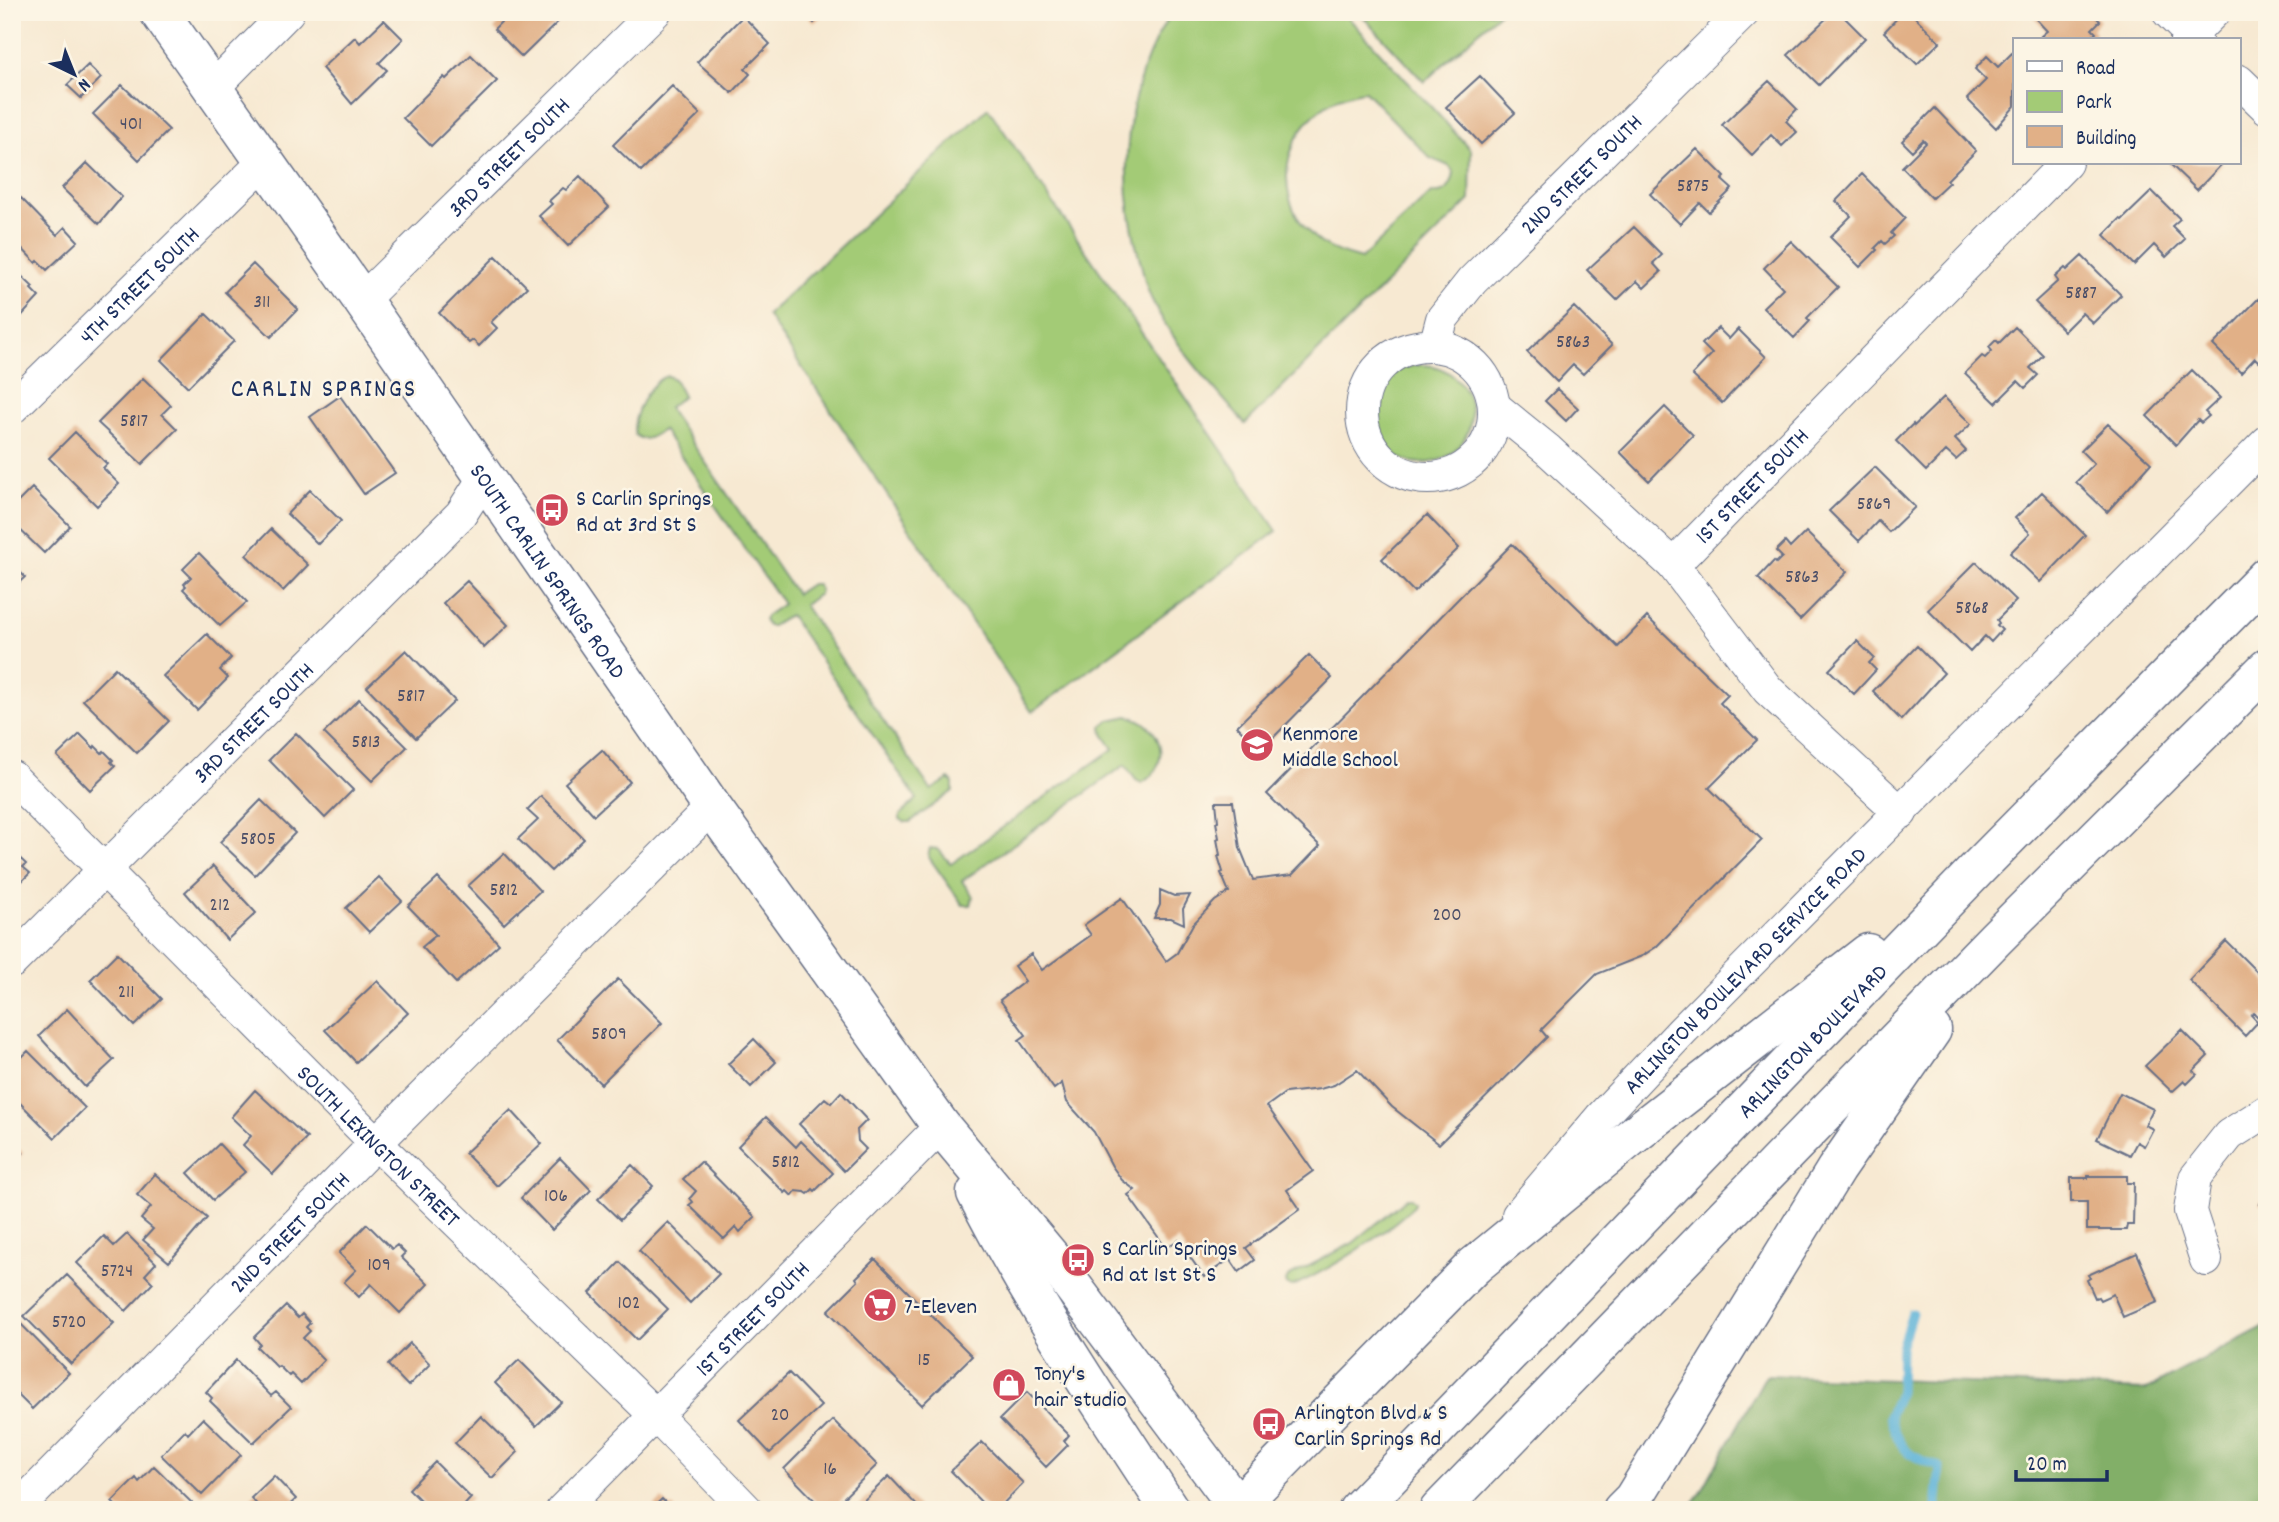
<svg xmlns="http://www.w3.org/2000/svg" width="2279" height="1522" viewBox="0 0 2279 1522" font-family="Dekko,sans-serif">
<rect width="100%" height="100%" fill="#fcf5e5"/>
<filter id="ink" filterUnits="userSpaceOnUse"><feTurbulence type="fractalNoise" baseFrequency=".0143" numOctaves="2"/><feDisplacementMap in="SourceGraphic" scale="14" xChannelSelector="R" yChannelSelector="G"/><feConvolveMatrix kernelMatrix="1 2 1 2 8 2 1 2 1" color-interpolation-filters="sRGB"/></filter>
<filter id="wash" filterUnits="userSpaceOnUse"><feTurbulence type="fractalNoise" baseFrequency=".00686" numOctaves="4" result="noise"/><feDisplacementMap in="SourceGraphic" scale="28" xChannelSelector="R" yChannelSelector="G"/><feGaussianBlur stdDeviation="1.57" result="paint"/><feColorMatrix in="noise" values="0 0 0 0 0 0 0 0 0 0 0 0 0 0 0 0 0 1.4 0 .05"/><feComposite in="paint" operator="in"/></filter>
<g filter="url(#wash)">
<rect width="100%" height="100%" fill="#f7e9d2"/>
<path fill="#a3cb76" stroke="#5f7d6a" stroke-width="2" fill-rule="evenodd" d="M1172,12H1343L1471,150L1470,200L1245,424C1211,384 1175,347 1152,300C1146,289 1144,276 1141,264C1116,181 1123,86 1172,12ZM1365,91L1430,158L1449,166L1454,173C1452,187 1446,195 1431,193L1361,259C1346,255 1333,251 1321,243C1257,195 1290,100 1365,91Z
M1359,12H1500L1424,82Z
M988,108L1277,531L1032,712L767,315Z
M1373 414a49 49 0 1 1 98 0a49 49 0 1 1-98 0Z
M668,376L674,379L683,396L668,408L796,594L811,584H817L820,590L819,594L804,605L931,790L949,779L953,783V791L910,822H905L900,819V815L917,799L790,615L772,626H768L764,620L766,616L783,604L663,430C653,435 646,444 635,435C630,417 650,379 668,376Z
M1128,716C1161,723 1174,763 1142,783L1136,780L1125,765L962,881L973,897L971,905H963L928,856L930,848L938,849L951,864L1113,749L1103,734L1102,726L1110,720Z
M1407,1198H1411L1415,1202L1414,1206C1377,1240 1338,1265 1293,1286L1287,1285L1286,1281L1288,1277L1353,1243Z"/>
<path fill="#82af67" stroke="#4e6f62" stroke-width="2" d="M2267,1325V1510H1688L1700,1494L1766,1375L2145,1390Z"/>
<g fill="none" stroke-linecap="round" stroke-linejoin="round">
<path stroke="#5bb2d8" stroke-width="9" d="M1912,1313L1901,1348L1900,1391L1889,1416C1902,1452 1904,1454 1940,1467L1936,1510"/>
</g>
<g id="blocks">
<path fill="#e1b087" d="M511,12H568L522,57L494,29Z
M803,12H825L814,23Z
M1833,12H1839L1865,38L1819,85L1788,55Z
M1903,12H1910L1940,42L1917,64L1884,32Z
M2041,12H2091L2100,21L2092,29L2096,33L2089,40H2046L2041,36L2047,31L2035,18Z
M743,16L770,44L745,69L750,74L732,93L697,62Z
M384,20L403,39L379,63L387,70L352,104L322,68L355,37L360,43Z
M2012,53L2015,56V106L1996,128L1967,99L1986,80L1975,69L1987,56L1998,67Z
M471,55L497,81L431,146L403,118L444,77L446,79Z
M88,65L101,78L81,98L67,85Z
M1480,76L1515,113L1481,144L1446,107Z
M1769,81L1797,109L1786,121L1797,132L1782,146L1771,135L1752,155L1722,125Z
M122,85L169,130L139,160L93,114Z
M672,86L700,114L641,172L613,145Z
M1935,108L1976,151L1947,180L1949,182L1932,198L1902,167L1926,143L1923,140L1912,151L1902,141Z
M1697,149L1725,177L1722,180L1732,189L1709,212L1700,203L1680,224L1650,194Z
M87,163L122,197L99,224L62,188Z
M2169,163H2223L2197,190Z
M1862,174L1905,218L1891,233L1894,236L1885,244L1882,241L1875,248L1877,250L1860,267L1830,237L1851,216L1836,201Z
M580,176L609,207L568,246L539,216L552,204L549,201L563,188L566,190Z
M2152,191L2180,219L2172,226L2185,239L2166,257L2154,245L2134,265L2104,235L2120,219L2122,220Z
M21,198L57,235L65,227L78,241L47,270L38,261L36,263L12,238V207Z
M1634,227L1662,255L1653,263L1661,272L1644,288L1637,281L1617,300L1587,270Z
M1791,241L1838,287L1807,318L1810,321L1794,338L1763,307L1783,288L1764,268Z
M496,256L527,287L491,322L497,328L479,346L473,340L469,343L439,313Z
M2082,256L2121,295L2093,323L2082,313L2064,331L2035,302L2058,281L2055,277L2065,268L2067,270Z
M253,264L298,309L271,337L225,292Z
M12,267L33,287L31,289L39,297L16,322L12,319Z
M2258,299L2267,307V346L2264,349L2267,353L2259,362L2255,358L2241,373L2213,345Z
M1574,307L1612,345L1583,374L1573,365L1557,382L1527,352Z
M206,314L234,341L188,387L161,360Z
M2015,327L2043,355L2030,368L2038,375L2025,388L2018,381L1996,403L1965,373L1982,356L1985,358L1992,351L1989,347L1996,340L1999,343Z
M1718,328L1729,339L1738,329L1766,357L1722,403L1692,375L1712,354L1702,344Z
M2192,370L2220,398L2205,412L2209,416L2201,423L2198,420L2176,445L2147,416Z
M143,378L171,405L162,414L177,429L142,464L98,423Z
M1557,389L1578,408L1566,421L1545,401Z
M340,396L395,473L364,494L310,417Z
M1944,397L1971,424L1955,439L1966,451L1956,460L1946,451L1926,471L1896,441L1913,424L1914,426Z
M1665,407L1693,435L1649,481L1620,452Z
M2108,424L2151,463L2107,512L2076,482L2094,464L2081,451Z
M75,432L107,464L103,468L119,484L97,506L49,458Z
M1875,467L1915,507L1889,532L1878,521L1859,541L1829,511Z
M32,488L70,526L44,553L12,522V495L18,502Z
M310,490L341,521L318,544L287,514Z
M2042,492L2085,535L2040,582L2010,553L2030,533L2015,518Z
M1427,515L1459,548L1414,592L1382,559Z
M271,529L308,565L283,591L246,555Z
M1806,532L1847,572L1800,620L1758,578L1774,561L1776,563L1782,557L1776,551L1785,542L1790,548Z
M1512,544L1618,647L1647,617L1728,695L1720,703L1757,740L1709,788L1762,840L1656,947L1642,956L1597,974L1541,1030L1547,1037L1439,1144L1392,1107L1357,1070L1334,1085L1320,1089L1285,1093L1267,1106L1313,1171L1287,1190L1300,1209L1246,1248L1255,1260L1239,1272L1230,1259L1204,1277L1178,1240L1166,1248L1128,1195L1135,1190L1122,1180L1112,1166L1094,1132L1067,1102L1062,1083L1054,1089L1019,1040L1026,1035L1000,1000L1025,981L1014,966L1031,954L1042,970L1091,935L1084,925L1122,898L1166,961L1177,953L1193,924L1215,901L1229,892L1221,873L1223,872L1218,856L1220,855L1217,839L1219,838L1216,822L1218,821L1216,802H1233L1240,848L1253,880L1292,875L1320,846L1267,794Z
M199,553L247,602L220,626L183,589L186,586L184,584L191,577L183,569Z
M1976,562L2016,601L1997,620L1999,623L1997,625L2002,630L1991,642L1985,636L1970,652L1928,610Z
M12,564L25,577L12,589Z
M467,581L508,625L484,648L443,603Z
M207,634L231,658L220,670L228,678L197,710L163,676Z
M1857,641L1874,658L1869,663L1876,670L1854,694L1829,670Z
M1917,646L1944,673L1901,720L1873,691Z
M406,650L455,701L416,738L367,687Z
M1309,655L1332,678L1261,750L1237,726Z
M115,668L169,721L137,753L83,700Z
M359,699L407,747L372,781L324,733Z
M296,733L353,790L325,818L269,760Z
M80,734L94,748L95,746L102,753L104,751L113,760L111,762L115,766L90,790L57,756Z
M602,750L630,782L594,815L565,783Z
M541,796L584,839L551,871L518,839L538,820L527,810Z
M261,800L295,833L255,875L220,842Z
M12,851L26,864L23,867L30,873L12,891Z
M504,853L540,891L504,924L468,886Z
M213,866L256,913L227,940L185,892Z
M379,877L402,901L369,932L346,908Z
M438,878L499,944L456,983L422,947L436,935L408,906Z
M1160,890L1174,896L1190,895L1183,909L1184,924L1171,918H1154L1160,905Z
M2226,941L2267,982V1014L2261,1020L2254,1013L2251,1015L2258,1022L2245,1036L2189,980Z
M117,953L162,999L134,1026L90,980Z
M618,979L662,1023L601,1084L557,1040Z
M377,981L408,1013L356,1062L325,1030Z
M67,1009L114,1060L85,1087L39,1036Z
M2182,1030L2208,1056L2193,1071L2197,1074L2187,1084L2184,1081L2172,1092L2145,1066Z
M754,1039L776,1062L751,1087L728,1064Z
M28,1051L85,1108L55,1138L12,1095V1067Z
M255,1090L307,1138L273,1174L243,1145L251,1136L231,1117Z
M841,1092L867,1120L857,1130L858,1141L866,1149L844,1171L799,1124L825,1098L831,1103Z
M2120,1093L2153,1109L2145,1125L2153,1129L2144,1146L2137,1142L2130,1155L2097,1139Z
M511,1110L542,1144L497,1186L465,1153Z
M766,1117L796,1147L801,1141L833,1173L815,1191L813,1189L808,1194L805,1192L796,1191L792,1196L787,1191L785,1193L738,1146Z
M12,1142L23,1153L12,1164Z
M219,1144L245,1172L213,1200L188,1173Z
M560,1158L591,1190L552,1230L521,1198Z
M701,1162L755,1217L740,1232L736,1227L724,1239L689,1205L693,1202L690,1198L696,1191L683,1179Z
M632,1165L653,1186L620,1220L598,1199Z
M155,1174L207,1218L169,1262L143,1240L153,1229L141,1219L151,1207L137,1195Z
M2088,1176H2127V1183H2134L2133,1225H2127L2126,1230H2087V1202H2071V1178H2088Z
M2267,1190V1208L2259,1204Z
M668,1222L719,1274L690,1303L639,1251Z
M367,1224L392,1249L397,1245L405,1253L401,1257L428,1284L400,1313L371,1284L359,1297L344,1282L356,1270L339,1253Z
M127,1234L156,1263L145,1275L153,1283L126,1311L77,1263L104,1236L114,1246Z
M2137,1253L2158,1302L2123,1317L2113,1294L2100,1300L2098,1297L2095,1298L2087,1280L2090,1278L2088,1275Z
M875,1259L972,1356L922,1405L828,1311L858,1281L856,1278Z
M620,1262L668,1309L637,1340L590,1293Z
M67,1275L114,1323L71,1364L24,1316Z
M286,1306L298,1318L302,1314L310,1323L306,1327L310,1331L303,1338L324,1360L301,1384L291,1374L289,1376L279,1366L277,1367L257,1347L260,1344L254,1337Z
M16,1319L69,1373L32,1409L12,1389V1322Z
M410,1343L430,1364L408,1386L388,1365Z
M236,1360L271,1396L276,1392L291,1407L253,1443L210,1401L212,1398L206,1392Z
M519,1360L561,1402L536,1426L495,1383Z
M789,1373L821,1406L770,1453L739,1420Z
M1027,1392L1069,1435L1064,1441L1068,1445L1046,1467L1000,1419Z
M481,1416L518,1452L492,1478L455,1443Z
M203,1418L241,1455L202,1495L161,1455L185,1430L188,1434Z
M833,1420L877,1465L831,1510H824L784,1469Z
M982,1442L1023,1483L997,1510H989L951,1471Z
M435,1462L471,1498L460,1510H430L409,1489Z
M154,1466L192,1503L185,1510H120L112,1502L136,1478L139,1482Z
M274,1476L296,1499L284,1510H262L251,1498Z
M889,1476L921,1510H854Z
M662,1499L671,1508L673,1506L676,1510H650Z"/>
</g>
</g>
<g filter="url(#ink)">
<use href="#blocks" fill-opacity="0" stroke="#687087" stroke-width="2"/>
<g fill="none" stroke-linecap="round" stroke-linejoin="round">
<g stroke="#687087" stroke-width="34">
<g id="minor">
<path d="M2168,12L2196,40"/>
<path d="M2186,40L2214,12"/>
<path d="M2239,81L2267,108"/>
<path d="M212,89L288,12"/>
<path id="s1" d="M362,300L655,12"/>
<circle cx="1428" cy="412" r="66"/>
<path id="s2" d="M1435,346L1442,319L1472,281L1744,12"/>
<path d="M1495,407L1548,450L1673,565"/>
<path id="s3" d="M12,408L264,162"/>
<path id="s4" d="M12,777L376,1143L655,1415L747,1510"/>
<path id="s5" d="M1901,813L1768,690L1673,565L2066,163"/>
<path id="s6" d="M12,962L461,514L484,478"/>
<path id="s7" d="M1518,1215L1600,1118L1682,1031L2267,442"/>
<path d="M2206,1260L2190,1211L2195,1178L2229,1135L2267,1111"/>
<path id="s8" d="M16,1510L376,1143L712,807"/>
<path id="s9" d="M562,1510L941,1126"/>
</g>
</g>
<g stroke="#687087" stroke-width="41">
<g id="major">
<path id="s10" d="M159,12L362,300L712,807L941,1126L1053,1260L1240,1510"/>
<path d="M976,1193C1032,1303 1102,1406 1170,1510"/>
<path d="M1234,1510L1474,1266"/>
</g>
</g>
<g stroke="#687087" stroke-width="41">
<g id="highway">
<path d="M1474,1266L1630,1138L1868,953"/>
<path id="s11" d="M1358,1510L1978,868L2267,576"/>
<path d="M1439,1510L1995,939L2267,668"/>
<path d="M1622,1510L1633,1499L1836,1169L1932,1030"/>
</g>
</g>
<use href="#minor" stroke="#fff" stroke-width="32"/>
<use href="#major" stroke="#fff" stroke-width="38"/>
<use href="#highway" stroke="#fff" stroke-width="38"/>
</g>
</g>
<defs>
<g id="bus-disc" transform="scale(1.75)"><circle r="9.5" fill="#d1495b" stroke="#fcf5e5"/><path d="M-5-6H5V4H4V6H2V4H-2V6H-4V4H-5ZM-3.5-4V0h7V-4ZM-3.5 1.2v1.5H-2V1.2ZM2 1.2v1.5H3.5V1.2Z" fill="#fff"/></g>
<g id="school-disc" transform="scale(1.75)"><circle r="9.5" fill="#d1495b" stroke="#fcf5e5"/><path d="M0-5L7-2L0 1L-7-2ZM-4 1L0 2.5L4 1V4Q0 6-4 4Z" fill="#fff"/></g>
<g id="supermarket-disc" transform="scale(1.75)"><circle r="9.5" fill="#d1495b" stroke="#fcf5e5"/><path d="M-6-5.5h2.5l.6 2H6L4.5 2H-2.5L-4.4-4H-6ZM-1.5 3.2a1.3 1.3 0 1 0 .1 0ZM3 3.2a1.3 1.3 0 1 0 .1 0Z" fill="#fff"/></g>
<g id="shop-disc" transform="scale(1.75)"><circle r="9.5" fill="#d1495b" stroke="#fcf5e5"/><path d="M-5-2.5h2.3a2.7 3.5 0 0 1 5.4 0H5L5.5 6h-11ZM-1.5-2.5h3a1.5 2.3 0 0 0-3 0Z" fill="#fff"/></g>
</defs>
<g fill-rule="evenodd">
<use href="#bus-disc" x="552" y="510"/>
<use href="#school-disc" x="1257" y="745"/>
<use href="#bus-disc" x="1078" y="1260"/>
<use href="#supermarket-disc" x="880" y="1305"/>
<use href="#shop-disc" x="1009" y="1385"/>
<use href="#bus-disc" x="1269" y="1424"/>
</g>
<g text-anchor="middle" stroke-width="5" stroke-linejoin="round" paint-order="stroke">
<g font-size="19" fill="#4c4f68">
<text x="131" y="129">401</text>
<text x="1693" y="191">5875</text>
<text x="2081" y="298">5887</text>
<text x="262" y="307">311</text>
<text x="1573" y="347">5863</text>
<text x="134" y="426">5817</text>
<text x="1874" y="509">5869</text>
<text x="1802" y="582">5863</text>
<text x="1972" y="613">5868</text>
<text x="411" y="701">5817</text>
<text x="366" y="747">5813</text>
<text x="258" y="844">5805</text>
<text x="504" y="895">5812</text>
<text x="220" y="910">212</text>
<text x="1447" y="920">200</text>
<text x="126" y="997">211</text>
<text x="609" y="1039">5809</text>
<text x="786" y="1167">5812</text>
<text x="556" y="1201">106</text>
<text x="379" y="1270">109</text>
<text x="117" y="1276">5724</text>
<text x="629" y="1308">102</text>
<text x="69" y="1327">5720</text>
<text x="924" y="1365">15</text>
<text x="780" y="1420">20</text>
<text x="830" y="1474">16</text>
</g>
<g font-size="23" fill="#1b2f5e" stroke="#fcf5e5">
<text dy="8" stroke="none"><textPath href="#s1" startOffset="205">3RD STREET SOUTH</textPath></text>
<text dy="8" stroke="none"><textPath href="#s2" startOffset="229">2ND STREET SOUTH</textPath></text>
<text dy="8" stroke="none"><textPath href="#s3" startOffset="177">4TH STREET SOUTH</textPath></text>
<text dy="8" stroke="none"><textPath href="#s5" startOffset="450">1ST STREET SOUTH</textPath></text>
<text dy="8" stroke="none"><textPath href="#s10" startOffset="681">SOUTH CARLIN SPRINGS ROAD</textPath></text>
<text dy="8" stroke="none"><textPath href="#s6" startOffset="340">3RD STREET SOUTH</textPath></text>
<text dy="8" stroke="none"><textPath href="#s7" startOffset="334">ARLINGTON BOULEVARD SERVICE ROAD</textPath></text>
<text dy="8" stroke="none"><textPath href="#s11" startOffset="653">ARLINGTON BOULEVARD</textPath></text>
<text dy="8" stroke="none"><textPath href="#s4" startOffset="520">SOUTH LEXINGTON STREET</textPath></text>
<text dy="8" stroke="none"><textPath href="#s8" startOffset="390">2ND STREET SOUTH</textPath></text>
<text dy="8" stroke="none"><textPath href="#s9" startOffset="270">1ST STREET SOUTH</textPath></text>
</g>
<g font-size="23" fill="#1b2f5e" stroke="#fcf5e5" text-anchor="start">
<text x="576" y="505">S Carlin Springs<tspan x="576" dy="26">Rd at 3rd St S</tspan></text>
<text x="1282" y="740">Kenmore<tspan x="1282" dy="26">Middle School</tspan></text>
<text x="1102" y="1255">S Carlin Springs<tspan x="1102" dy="26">Rd at 1st St S</tspan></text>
<text x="904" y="1313">7-Eleven</text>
<text x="1034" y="1380">Tony's<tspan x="1034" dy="26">hair studio</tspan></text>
<text x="1294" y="1419">Arlington Blvd &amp; S<tspan x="1294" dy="26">Carlin Springs Rd</tspan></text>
</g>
<g font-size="26" letter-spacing="2" fill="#1b2f5e" stroke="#fcf5e5">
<text x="324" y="396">CARLIN SPRINGS</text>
</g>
</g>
<rect width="2279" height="1522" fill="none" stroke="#fcf5e5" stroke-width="42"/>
<rect x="2013" y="38" width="228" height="126" fill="#fcf5e5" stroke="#a2a6af" stroke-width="2"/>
<rect x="2027" y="61" width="35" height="10" fill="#ffffff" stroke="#a2a6af" stroke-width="2"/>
<text x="2076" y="74" font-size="21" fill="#1b2f5e">Road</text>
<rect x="2027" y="91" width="35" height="21" fill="#a3cb76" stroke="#a2a6af" stroke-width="2"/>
<text x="2076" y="108" font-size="21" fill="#1b2f5e">Park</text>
<rect x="2027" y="126" width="35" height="21" fill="#e1b087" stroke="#a2a6af" stroke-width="2"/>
<text x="2076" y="144" font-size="21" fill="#1b2f5e">Building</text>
<g transform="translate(74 74) rotate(137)" stroke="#fcf5e5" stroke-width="5" paint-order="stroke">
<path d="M0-5L12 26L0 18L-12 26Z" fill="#1b2f5e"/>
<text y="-10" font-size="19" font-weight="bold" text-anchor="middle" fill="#1b2f5e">N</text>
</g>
<path d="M2016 1470v10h91v-10" fill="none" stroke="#1b2f5e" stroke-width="3.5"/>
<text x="2027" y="1470" font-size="21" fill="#1b2f5e" stroke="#fcf5e5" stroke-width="5" paint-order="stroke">20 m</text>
</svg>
